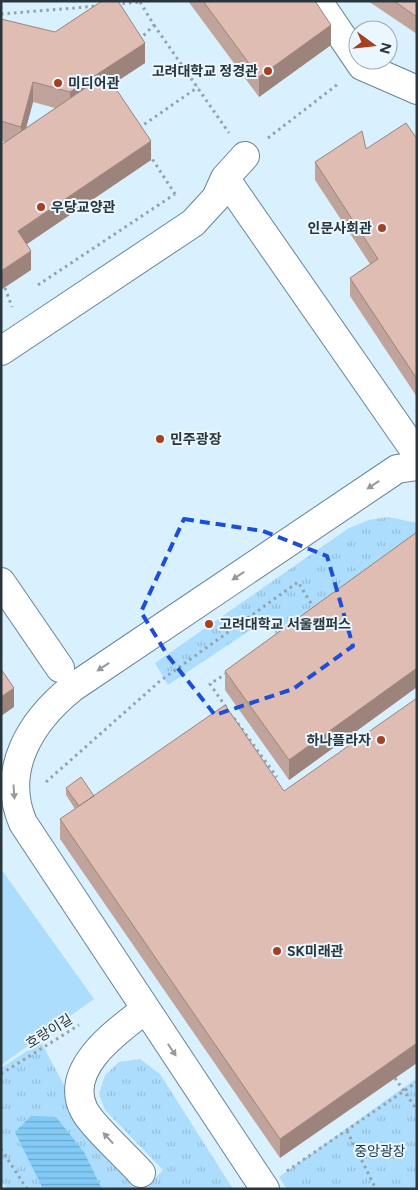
<svg xmlns="http://www.w3.org/2000/svg" width="418" height="1190" viewBox="0 0 418 1190" font-family="Figtree,'Noto Sans KR',sans-serif">
<defs>
<pattern id="grass-tufts" width="24" height="20" patternUnits="userSpaceOnUse" patternTransform="scale(1.25)"><rect width="24" height="20" fill="#acddfc"/><path d="M3 7l-1-3M5 7V3M7 7l1-3M15 17l-1-3M17 17v-4M19 17l1-3" fill="none" stroke="#94bed9"/></pattern>
<pattern id="water-rules" width="6" height="5" patternUnits="userSpaceOnUse" patternTransform="scale(1.25)"><rect width="6" height="5" fill="#82cbf7"/><path d="M0 2.5h6" fill="none" stroke="#6ba6c9"/></pattern>
</defs>
<rect width="100%" height="100%" fill="#ebf7ff"/>
<path fill="#d9f0ff" fill-rule="evenodd" d="M1,1H417V1189H1ZM358,30H388V60H358Z"/>
<path fill="url(#grass-tufts)" d="M388,517L417,523V587L294,666L267,619L168,685L155,663L349,528L369,520Z
M41,1042L82,1119L146,1188L163,1170L105,1110L99,1094L105,1075L119,1062L140,1059L160,1074L233,1189H7L1,1180V1068Z
M417,1078V1189H287L279,1177Z"/>
<path fill="#acddfc" d="M1,869L94,999L1,1065Z"/>
<path fill="url(#water-rules)" d="M31,1116L56,1117L84,1152L102,1189H43L15,1132Z"/>
<g fill="none" stroke-linecap="round" stroke-linejoin="round">
<g stroke="#688596" stroke-width="30">
<path id="minor" d="M318,1L362,66L417,90
M225,178L417,454
M1,351L193,223L216,198L225,178L245,156
M1,582L60,668
M141,1173C128,1158 92,1126 84,1110C63,1069 117,1031 145,1010
M265,1189L23,823C0,770 31,721 72,688L397,469L417,466"/>
</g>
<path stroke="#95a1a9" stroke-width="3" stroke-dasharray="2.5 4" stroke-linecap="butt" d="M73,1H78
M116,4L141,2
M1,14L98,6
M154,25L229,133
M139,40L154,25L140,2
M139,128L198,87
M268,138L338,84
M149,154L177,197
M38,285L175,194
M5,288L12,307
M226,707L210,684L227,673
M234,718L277,777
M46,782L160,681L298,582L315,610
M1,1074L79,1025
M395,1078L417,1110
M347,1131L376,1189
M1,1149L27,1189
M287,1171L417,1082"/>
<use href="#minor" stroke="#fff" stroke-width="28"/>
</g>
<path fill="#c0a39a" fill-rule="evenodd" d="M188,1H315L331,45L259,97Z
M368,1H417V34Z
M1,19L145,63L113,84L151,160L27,244L31,270L5,142L1,141ZM33,102L55,108L26,128Z
M417,139V397L350,296V278L370,264L315,180V162L366,149Z
M417,532V687L289,780L225,690V671Z
M66,788L94,796L284,791L280,1158L60,839V819L75,809L66,795Z"/>
<path fill="#9c847d" d="M331,25V45L259,97V77Z
M145,43V63L70,112V92Z
M33,82V102L21,147V127Z
M151,141V160L18,250V231Z
M31,251V270L1,290V271Z
M417,668V687L289,780V760Z
M14,688V707L1,716V697Z
M417,1043V1063L280,1158V1139Z"/>
<path fill="#dfbdb3" stroke="#9c847d" d="M102,1H118L145,43L70,92L33,82L21,127L1,121V19L55,32Z
M203,1H315L331,25L259,77Z
M394,1H417V17Z
M106,74L151,141L18,231L31,251L1,271V145Z
M406,123L417,139V379L350,278L378,259L315,162L362,131L366,149Z
M417,532V668L289,760L225,671Z
M1,669L14,688L1,697Z
M417,698V1043L280,1139L60,819L225,705L284,791Z
M81,777L94,796L79,806L66,788Z"/>
<defs><path id="oneway-solid" d="M-6-.8H1V-3.2L6.5 0L1 3.2V.8H-6Z" transform="scale(1.25)"/></defs>
<g fill="#949a9e">
<use href="#oneway-solid" transform="translate(373 485) rotate(146)"/>
<use href="#oneway-solid" transform="translate(238 576) rotate(146)"/>
<use href="#oneway-solid" transform="translate(103 667) rotate(146)"/>
<use href="#oneway-solid" transform="translate(14 792) rotate(86)"/>
<use href="#oneway-solid" transform="translate(172 1050) rotate(56)"/>
<use href="#oneway-solid" transform="translate(108 1138) rotate(-133)"/>
</g>
<path fill="none" stroke="#1d4ed8" stroke-width="4" stroke-dasharray="10 6" stroke-linejoin="round" d="M184,519L263,531L327,556L353,646L293,689L215,715L168,656L141,612Z"/>
<g fill="#a73f20" stroke="#ebf7ff" stroke-width="2">
<circle cx="268" cy="71" r="5"/>
<circle cx="58" cy="83" r="5"/>
<circle cx="41" cy="207" r="5"/>
<circle cx="382" cy="228" r="5"/>
<circle cx="160" cy="439" r="5"/>
<circle cx="209" cy="624" r="5"/>
<circle cx="381" cy="740" r="5"/>
<circle cx="277" cy="951" r="5"/>
</g>
<g text-anchor="middle" stroke-width="4" stroke-linejoin="round" paint-order="stroke">
<g font-size="14" font-weight="bold" fill="#2a363e" stroke="#ebf7ff" text-anchor="start">
<text x="258" y="76" text-anchor="end">고려대학교 정경관</text>
<text x="68" y="88">미디어관</text>
<text x="51" y="212">우당교양관</text>
<text x="372" y="233" text-anchor="end">인문사회관</text>
<text x="170" y="444">민주광장</text>
<text x="219" y="629">고려대학교 서울캠퍼스</text>
<text x="371" y="745" text-anchor="end">하나플라자</text>
<text x="287" y="956">SK미래관</text>
</g>
<g font-size="14" fill="#2a363e" stroke="#ebf7ff">
<text transform="translate(49 1031) rotate(-32)" y="5">호랑이길</text>
</g>
<g font-size="14" fill="#19394c" stroke="#ebf7ff">
<text x="380" y="1156">중앙광장</text>
</g>
</g>
<rect width="418" height="1190" fill="none" stroke="#2a363e" stroke-width="5"/>
<g transform="translate(373 45) rotate(105)"><circle r="24" fill="#ebf7ff" stroke="#9eaab2"/>
<path d="M0-4L9 19L0 12L-9 19Z" fill="#a73f20"/>
<text y="-8" font-size="14" font-weight="bold" text-anchor="middle" fill="#2a363e">N</text>
</g>
</svg>
